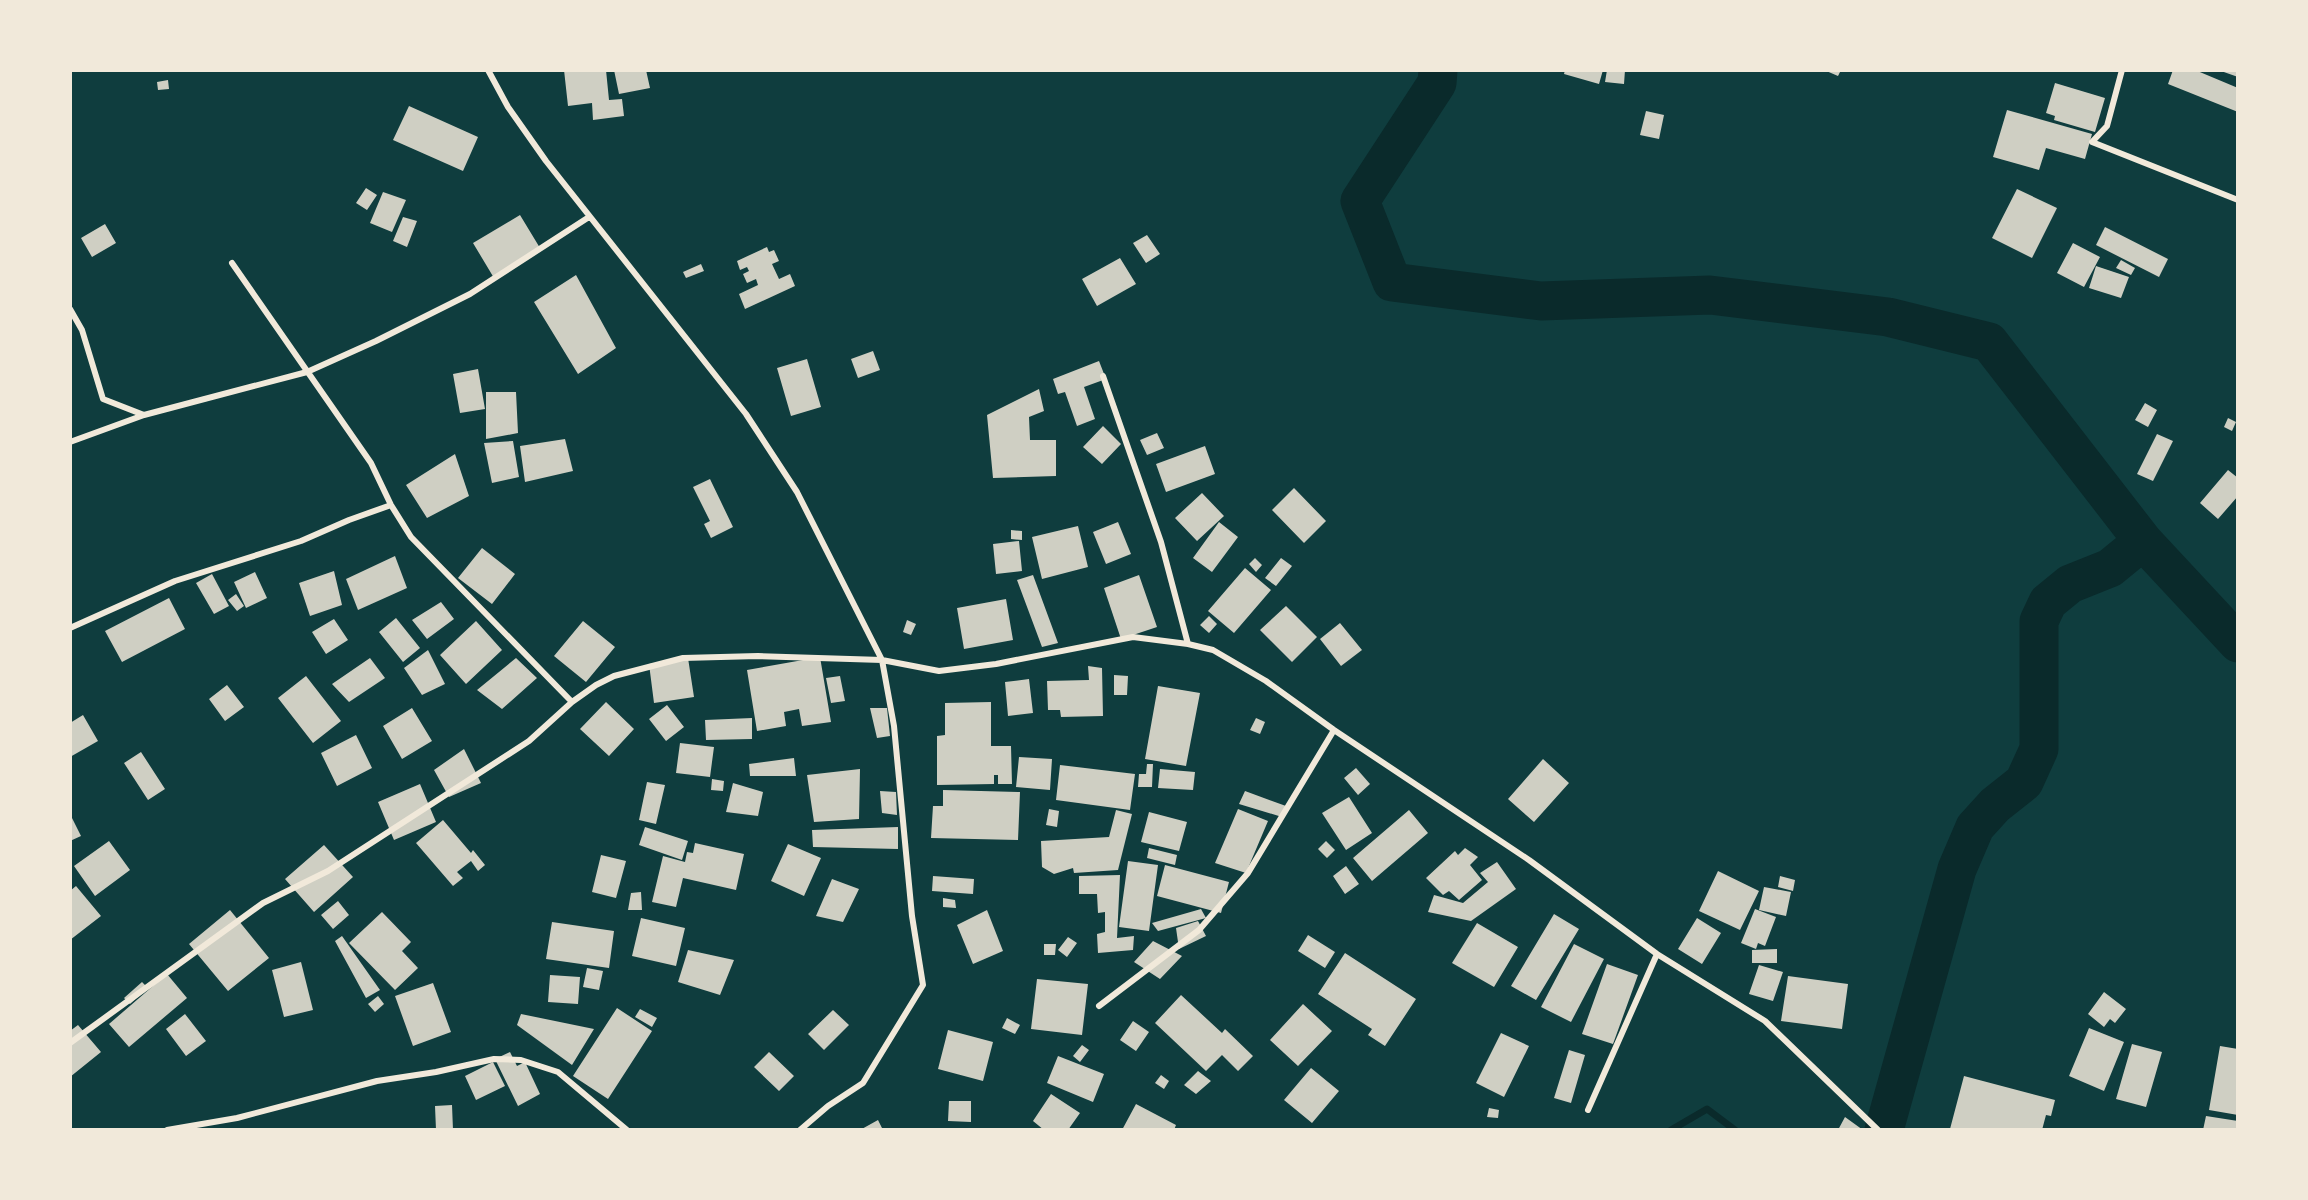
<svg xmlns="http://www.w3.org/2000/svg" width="2308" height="1200" viewBox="0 0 2308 1200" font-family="Inter,sans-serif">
<rect width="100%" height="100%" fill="#0f3d3e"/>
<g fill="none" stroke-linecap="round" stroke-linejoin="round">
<path stroke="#0a2a2b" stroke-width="7" d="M1671,1130L1707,1109L1735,1130"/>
<path stroke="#0a2a2b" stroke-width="39" d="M1438,70L1437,83L1360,201L1392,282L1541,301L1710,295L1888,317L1989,342L2143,541L2238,643
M1884,1130L1957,869L1975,827L1995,805L2024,782L2039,749V621L2048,602L2070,584L2110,568L2143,541"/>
</g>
<path fill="#cfcfc3" d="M564,70H606L609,100L622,99L624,116L593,120L592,103L568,106Z
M614,70H646L650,88L619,94Z
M1565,70H1603L1599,84L1564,74Z
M1607,70H1625L1624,84L1605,82Z
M1824,70H1841L1838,76Z
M2173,70H2195L2238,88V112L2168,84Z
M2221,70H2238V77L2221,71Z
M168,80L169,89L158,90L157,82Z
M2055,83L2105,98L2095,132L2054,120L2055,116L2046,113Z
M409,106L478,137L463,171L393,140Z
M2007,110L2092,134L2085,159L2046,148L2039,170L1993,157Z
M1646,111L1664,115L1659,139L1640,135Z
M366,188L377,195L367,210L356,203Z
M2017,189L2057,208L2032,258L1992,238Z
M383,192L406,200L392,232L370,223Z
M520,215L540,248L494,278L473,243Z
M403,217L417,221L407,247L393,241Z
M105,224L116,243L92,257L81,238Z
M2105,227L2168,259L2159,277L2096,245Z
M1147,235L1160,254L1146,263L1133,243Z
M2073,243L2100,257L2084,287L2057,273Z
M767,247L769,252L774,250L779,261L772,264L779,279L790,274L795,286L745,309L739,294L758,285L756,279L747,283L743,274L749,271L747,267L740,270L737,261Z
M1120,258L1136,284L1097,306L1082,279Z
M2121,260L2135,268L2131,275L2116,268Z
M701,264L704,271L686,278L683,272Z
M2096,266L2129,277L2121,298L2089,288Z
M576,275L616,348L578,374L534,302Z
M873,351L880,370L858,378L851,359Z
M807,359L821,407L791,416L777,368Z
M1099,361L1106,379L1084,387L1095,419L1077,426L1065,392L1058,394L1053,379Z
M478,369L485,409L460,413L453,374Z
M1039,389L1044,411L1029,417L1030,440H1056V476L993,478L987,415Z
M486,392H516L518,433L486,439Z
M2145,403L2157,410L2148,427L2135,420Z
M2228,418L2236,422L2232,431L2224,427Z
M1103,426L1121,444L1102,464L1083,447Z
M1157,433L1164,448L1147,455L1140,440Z
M2157,434L2173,441L2153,481L2137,474Z
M565,439L573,471L525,482L520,446Z
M513,441L519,477L492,483L484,443Z
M1205,446L1215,474L1166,492L1156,464Z
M455,454L469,496L427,518L406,485Z
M2228,470L2238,478V496L2218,519L2200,503Z
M710,479L733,527L711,538L704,524L710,521L693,487Z
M1294,488L1326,521L1304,543L1272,510Z
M1202,493L1224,516L1197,541L1175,518Z
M1118,522L1131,554L1106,564L1093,532Z
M1219,522L1238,537L1212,572L1193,558Z
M1078,526L1088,567L1042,579L1032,537Z
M1011,530L1022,531V540L1011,539Z
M1019,541L1022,571L996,574L993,544Z
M482,548L515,574L492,604L458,578Z
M395,556L407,588L358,610L346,579Z
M1255,558L1262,565L1256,572L1249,564Z
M1281,558L1292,566L1276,586L1265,578Z
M1245,568L1271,590L1234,633L1208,611Z
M334,571L342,605L310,616L299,583Z
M255,572L267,598L246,608L234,582Z
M212,574L229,606L214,614L196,583Z
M1033,575L1058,643L1042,647L1017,580Z
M1139,575L1157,627L1121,639L1104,588Z
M236,594L244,606L237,611L228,600Z
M169,598L185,629L122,662L105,631Z
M1006,599L1013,640L964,649L957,608Z
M441,602L454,619L427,639L412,620Z
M1286,606L1317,637L1292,662L1260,630Z
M1209,616L1217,624L1209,633L1200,625Z
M396,618L420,648L403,662L379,632Z
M334,619L348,640L326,654L312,632Z
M907,620L916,624L911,635L903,632Z
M476,621L502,650L466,684L440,655Z
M583,621L615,647L586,682L554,656Z
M1340,623L1362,650L1341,666L1320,639Z
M428,650L445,684L422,695L404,668Z
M820,657L831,722L802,726L799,709L784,712L786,726L757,731L747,670Z
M370,658L385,678L349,702L332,684Z
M516,658L537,678L502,709L477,690Z
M688,658L694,697L654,703L649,664Z
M1088,666L1102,668L1103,716L1061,717L1060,710H1048L1047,681L1089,680Z
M1114,675L1128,676L1127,695H1114Z
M306,676L341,721L313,743L278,698Z
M840,676L845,701L831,703L826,678Z
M1029,679L1033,713L1008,716L1005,682Z
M227,685L244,707L225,721L209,699Z
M1158,686L1200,693L1186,766L1145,759Z
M606,702L634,729L609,756L580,729Z
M991,702V746H1011L1012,784H998V775H994V784L937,785V736L945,735V703Z
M667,705L684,727L666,741L649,719Z
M412,708L432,741L402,759L383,726Z
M870,708H887L890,736L877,738Z
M83,715L98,741L70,757V723Z
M752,718V739L706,740L705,720Z
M1256,718L1265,722L1260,734L1250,730Z
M356,735L372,768L337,786L321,753Z
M680,743L714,747L710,777L676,773Z
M464,749L481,783L449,797L434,770Z
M141,752L165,789L148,800L124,763Z
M1019,757L1052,759L1050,790L1016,787Z
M794,758L796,776H750L749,764Z
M1543,759L1569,783L1534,822L1508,799Z
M1147,764H1153L1152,787H1138L1139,774H1146Z
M1060,765L1135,774L1130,810L1056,800Z
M1356,768L1370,784L1358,795L1344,778Z
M860,769L859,819L814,822L807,775Z
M1160,769L1195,772L1193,790L1158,788Z
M712,779L724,781L723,791L711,790Z
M647,782L665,785L656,824L639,820Z
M733,783L763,792L758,816L726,812Z
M420,784L436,822L394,840L378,802Z
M943,790L1020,792L1018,840L931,838L933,806H943Z
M880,791L896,792L897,815L882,813Z
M1245,791L1286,806L1282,817L1239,804Z
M1349,797L1372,833L1346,850L1322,813Z
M1049,809L1059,811L1057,827L1046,825Z
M1238,809L1268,821L1246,873L1215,863Z
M1116,810L1132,814L1118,870L1074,873L1073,868L1054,874L1042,867L1041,841L1109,837Z
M1409,810L1428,833L1372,881L1353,858Z
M1149,812L1187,822L1179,851L1141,842Z
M70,814L81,836L70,841Z
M443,820L471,853L473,850L485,865L478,871L471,861L457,872L463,878L453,886L416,843Z
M645,827L688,841L682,860L639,845Z
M898,827V849L813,847L812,830Z
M109,841L130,870L95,896L74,866Z
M1326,841L1335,850L1327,858L1318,849Z
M695,843L744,854L736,890L683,878L676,907L652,902L663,856L685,862L687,852L693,853Z
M788,844L821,858L804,896L771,881Z
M324,845L353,877L314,912L285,879Z
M1149,848L1177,855L1175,865L1147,858Z
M1465,848L1478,857L1470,865L1482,880L1459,900L1449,891L1443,895L1426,878L1455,851L1458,855Z
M601,855L626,861L616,898L592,892Z
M1128,861L1158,865L1149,931L1119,927Z
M1497,862L1516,889L1471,921L1428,912L1434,895L1463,903L1488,882L1480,873Z
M1165,865L1229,882L1221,913L1157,896Z
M1346,866L1359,884L1345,894L1333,876Z
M1718,871L1759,891L1740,930L1699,911Z
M1120,875L1117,938L1134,936L1133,950L1098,953L1097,934L1105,932V912L1098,913L1097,894H1079V876Z
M933,876L974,879L973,894L932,891Z
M1780,876L1795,880L1793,891L1778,887Z
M832,879L859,889L843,922L816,916Z
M76,886L101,916L70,940V891Z
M1764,887L1791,892L1786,916L1759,910Z
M641,892L642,910H628L631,893Z
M943,898L955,900L956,908L943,907Z
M338,901L349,915L333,929L321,915Z
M1201,909L1206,918L1158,931L1152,923Z
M1755,909L1776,917L1765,946L1758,943L1756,949L1741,943Z
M230,910L269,958L228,991L189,944Z
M987,910L1003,951L973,964L957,925Z
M382,912L411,942L402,951L418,968L395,990L349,943Z
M1554,914L1579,929L1536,1000L1511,986Z
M641,918L685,928L676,966L632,956Z
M1697,918L1721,933L1702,964L1678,949Z
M1198,921L1206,936L1179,949L1176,928Z
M552,922L614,931L609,968L546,959Z
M1477,923L1518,947L1494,987L1452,963Z
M1308,935L1335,952L1325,968L1298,951Z
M342,936L380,990L366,998L335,941Z
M1068,937L1077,943L1067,957L1058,950Z
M1153,941L1182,956L1160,979L1134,962Z
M1044,944H1056L1055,955H1044Z
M1574,944L1604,959L1571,1022L1541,1007Z
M1777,949V963H1752V950Z
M688,950L734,960L720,995L678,982Z
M1345,953L1416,999L1385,1046L1368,1035L1372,1029L1318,994Z
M301,962L313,1010L284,1017L272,970Z
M1607,964L1638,975L1613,1044L1582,1034Z
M1759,965L1783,972L1773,1001L1749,994Z
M587,968L603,971L599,990L583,987Z
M167,974L187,998L129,1047L109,1024Z
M550,975L580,977L578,1004L548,1002Z
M1788,976L1848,984L1842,1029L1781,1021Z
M1037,979L1088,984L1082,1035L1031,1029Z
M142,982L148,988L130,1004L124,998Z
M433,983L451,1032L413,1046L395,996Z
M2104,992L2126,1009L2115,1023L2110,1019L2104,1027L2088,1014Z
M1181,995L1222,1033L1225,1029L1253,1056L1238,1071L1222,1055L1206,1071L1155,1023Z
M378,996L384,1004L375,1012L368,1004Z
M1303,1004L1332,1031L1298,1066L1270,1040Z
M617,1008L652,1031L608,1099L573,1076Z
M640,1009L657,1018L652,1027L635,1017Z
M833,1010L849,1025L824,1050L808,1034Z
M185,1014L206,1041L186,1056L166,1029Z
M521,1014L594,1029L572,1065L517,1025Z
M1007,1018L1020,1025L1015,1034L1002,1028Z
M1133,1021L1149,1032L1136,1051L1120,1040Z
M78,1025L101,1052L70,1077V1031Z
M2089,1028L2124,1042L2104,1091L2069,1076Z
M948,1030L993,1042L983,1081L938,1069Z
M1501,1033L1529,1046L1504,1097L1476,1083Z
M2132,1044L2162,1052L2146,1107L2116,1099Z
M1082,1045L1089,1050L1080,1062L1073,1056Z
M2220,1046L2238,1049V1115L2209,1110Z
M1569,1050L1585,1055L1571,1103L1554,1098Z
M510,1052L517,1066L525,1062L540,1094L518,1106L495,1059Z
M769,1052L794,1076L779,1091L754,1067Z
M1058,1056L1104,1074L1093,1102L1047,1083Z
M493,1062L505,1086L476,1100L465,1076Z
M1311,1068L1339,1091L1312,1123L1284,1100Z
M1198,1071L1211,1081L1196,1094L1184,1085Z
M1161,1075L1169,1081L1164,1089L1155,1083Z
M1964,1076L2055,1100L2051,1116L2046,1115L2042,1130L1950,1129Z
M1051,1094L1080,1113L1068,1130H1044L1033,1121Z
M949,1101H971V1122L948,1121Z
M1136,1104L1176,1125L1174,1130H1122Z
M452,1105L453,1130H436L435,1106Z
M1489,1108L1499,1110L1498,1118L1487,1117Z
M2206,1116L2238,1121V1130H2203Z
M1845,1117L1863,1130H1838Z
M878,1120L883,1130H860Z"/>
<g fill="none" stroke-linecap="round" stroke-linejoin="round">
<path stroke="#f1e9da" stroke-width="6" d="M488,70L508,107L546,161L746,414L797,492L882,660L894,726L912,916L923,985L863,1083L828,1106L800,1130
M2122,70L2107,126L2092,142L2238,200
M232,263L371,463L391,505L411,537L572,702
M70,309L82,330L103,399L144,415
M1103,376L1161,542L1188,644
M70,442L144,415L307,372L376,341L470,294L589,217
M70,628L175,581L301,541L349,520L391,505
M1099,1006L1199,930L1248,873L1334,730
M70,1043L263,903L328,871L529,741L572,702L596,685L614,676L683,658L758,656L882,660L939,671L996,664L1133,637L1188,644L1213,650L1266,681L1334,730L1529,860L1657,954L1765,1021L1878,1130
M1588,1110L1657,954
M167,1130L237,1118L377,1081L436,1072L494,1059L521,1060L558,1072L627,1130"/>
</g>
<rect width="2308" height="1200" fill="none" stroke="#f1e9da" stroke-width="144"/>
</svg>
